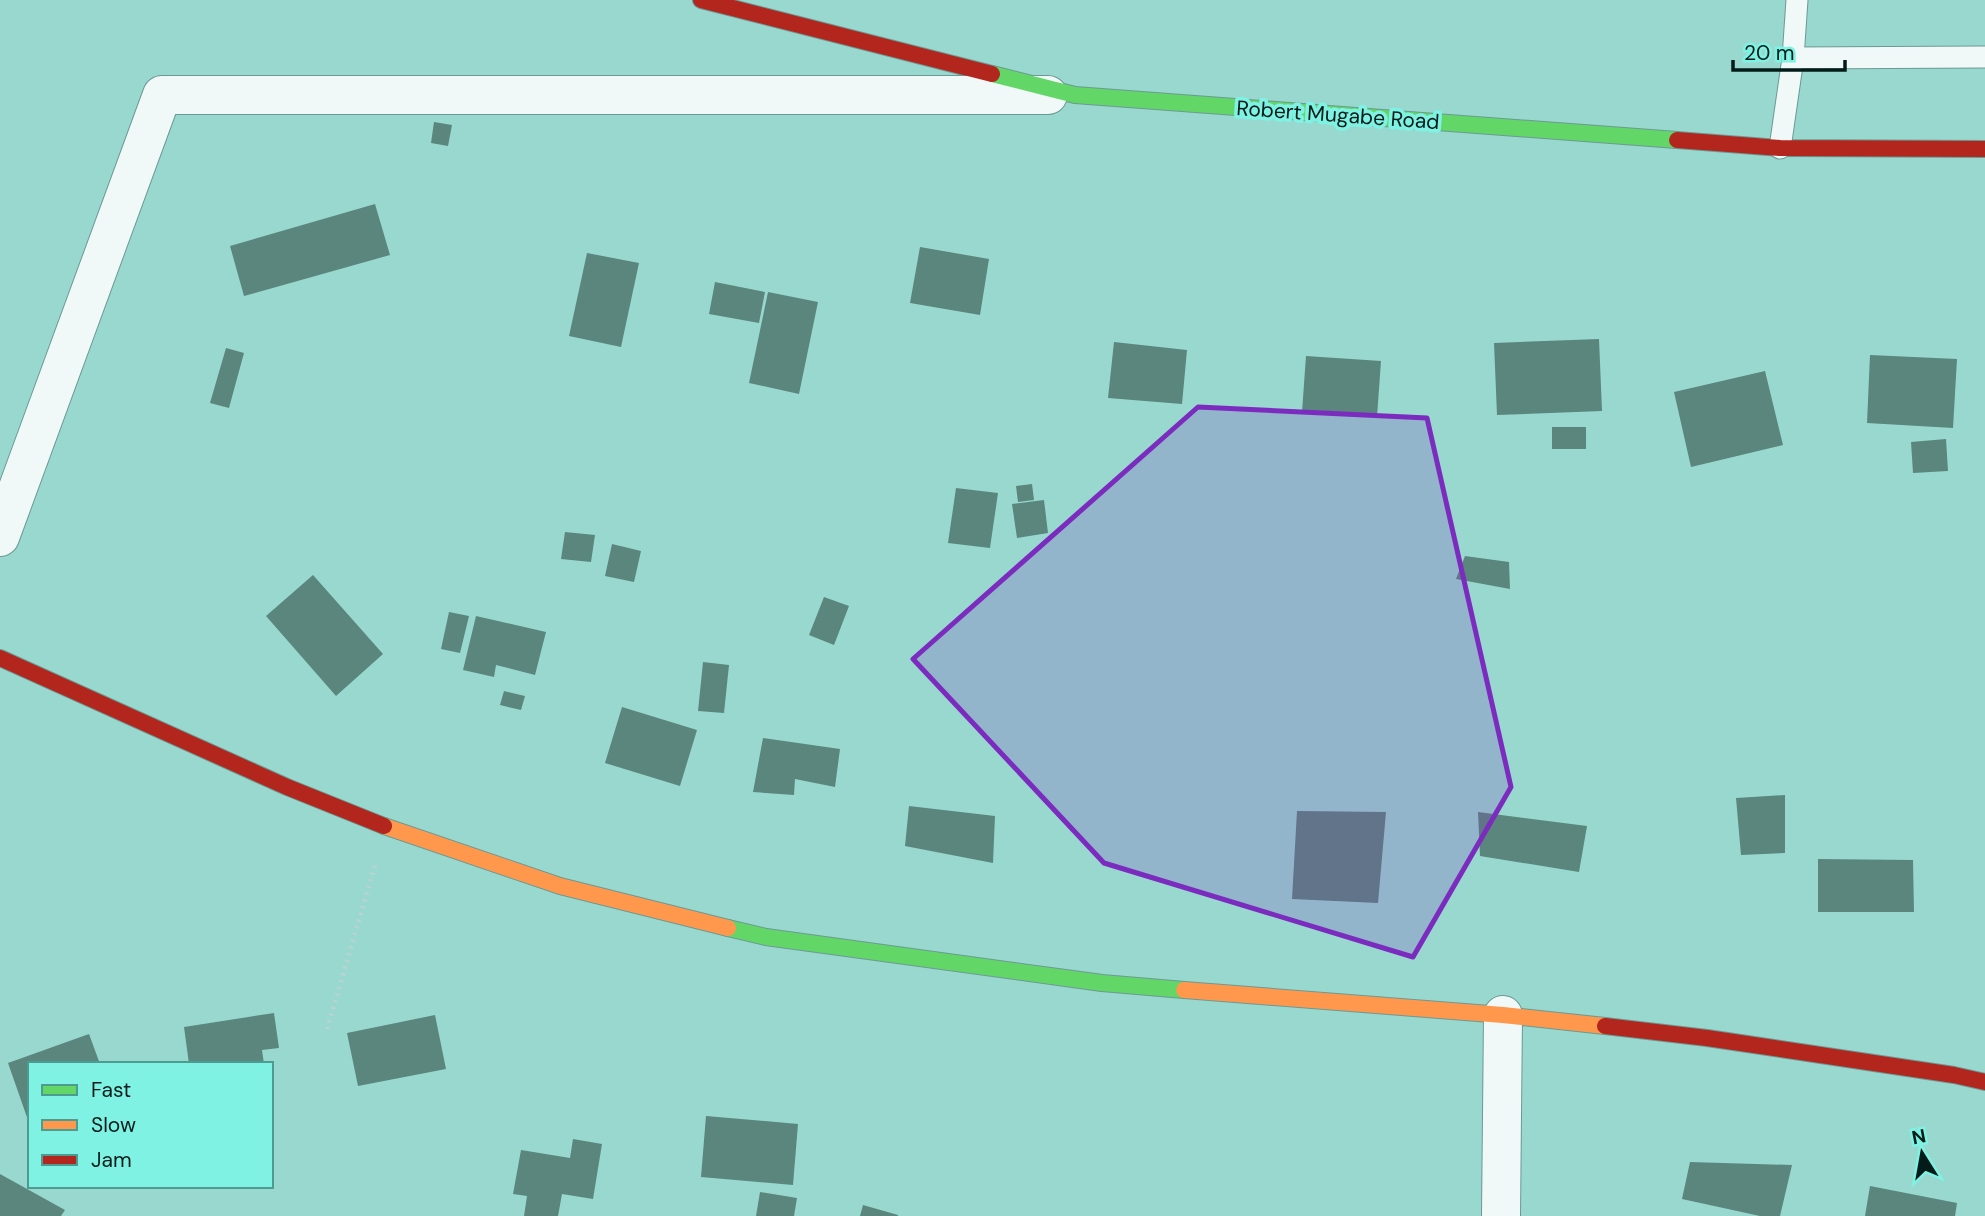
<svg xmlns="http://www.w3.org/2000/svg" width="1985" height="1216" viewBox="0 0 1985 1216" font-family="'DM Sans',sans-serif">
<rect width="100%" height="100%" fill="#99d8cf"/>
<path fill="#5a867d" d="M434,122L452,125L448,146L431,143Z
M375,204L390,255L244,296L230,246Z
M920,247L989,259L980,315L910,303Z
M587,253L639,263L621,347L569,336Z
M715,282L765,292L759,323L709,314Z
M768,292L818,302L799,394L749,383Z
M1599,339L1602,411L1497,415L1494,343Z
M1114,342L1187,350L1182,404L1108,398Z
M226,348L244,353L229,408L210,403Z
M1870,355L1957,359L1953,428L1867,423Z
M1306,356L1381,361L1377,417L1302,412Z
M1765,371L1783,445L1691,467L1674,392Z
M1552,427H1586V449H1552Z
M1946,439L1948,471L1913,473L1911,442Z
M1032,484L1034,500L1018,502L1016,486Z
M956,488L998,493L990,548L948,543Z
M1044,500L1048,533L1017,538L1012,504Z
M565,532L595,535L591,562L561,559Z
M612,544L641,551L634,582L605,576Z
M1465,556L1509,562L1510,589L1456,579Z
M313,575L383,654L336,696L266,616Z
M824,597L849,606L834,645L809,635Z
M449,612L469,616L460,653L441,649Z
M476,616L546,632L535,675L496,665L494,677L463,670Z
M703,662L729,665L724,713L698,711Z
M504,691L525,696L521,710L500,705Z
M622,707L697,730L680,786L605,763Z
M763,738L840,749L835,787L795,779L794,795L753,792Z
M1785,795V853L1741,855L1736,798Z
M909,806L995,816L993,863L905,846Z
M1297,811L1386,812L1378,903L1292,899Z
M1478,812L1587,826L1579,872L1480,856Z
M1818,859L1913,860L1914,912H1818Z
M274,1013L279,1048L262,1050L264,1064H189L184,1027Z
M435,1015L446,1069L358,1086L347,1033Z
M89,1034L100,1064H30L29,1123L8,1063Z
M706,1116L798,1124L793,1185L701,1177Z
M573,1139L602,1144L593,1199L562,1194L558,1216H524L527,1196L513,1194L521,1150L570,1158Z
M1690,1162L1792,1165L1780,1216H1760L1682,1199Z
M0,1174L65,1210L61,1216H0Z
M1870,1186L1957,1203L1955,1216H1865Z
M760,1192L797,1198L794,1216H756Z
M863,1205L898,1215V1216H860Z"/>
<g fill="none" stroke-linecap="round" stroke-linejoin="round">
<g stroke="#6b9a94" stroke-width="23">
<path id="lane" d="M1793,58L1985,57
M1780,148L1793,58L1797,0"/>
</g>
<g stroke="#6b9a94" stroke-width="40">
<path id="street" d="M0,537L162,95H1048
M1501,1216L1503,1015"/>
</g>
<g stroke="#6b9a94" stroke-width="18">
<path id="fast" d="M992,74L1075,95L1677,140
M728,928L766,937L1102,983L1184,990"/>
</g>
<g stroke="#6b9a94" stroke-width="18">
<path id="slow" d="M384,826L560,886L728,928
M1184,990L1503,1015L1605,1026"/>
</g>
<g stroke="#6b9a94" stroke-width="18">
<path id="jam" d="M701,0L992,74
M1677,140L1780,148L1985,149
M0,658L287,787L384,826
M1605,1026L1707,1038L1954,1075L1985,1082"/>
</g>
<path stroke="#bed2cf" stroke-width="4.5" stroke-dasharray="2 5" stroke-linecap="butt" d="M327,1029L376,862"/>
<use href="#lane" stroke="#f0f9f8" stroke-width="21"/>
<use href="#street" stroke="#f0f9f8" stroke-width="38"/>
<use href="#fast" stroke="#63d668" stroke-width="16"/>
<use href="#slow" stroke="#ff974d" stroke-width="16"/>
<use href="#jam" stroke="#b3261e" stroke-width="16"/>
</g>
<path fill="#7b2cbf" fill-opacity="0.2" stroke="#7b2cbf" stroke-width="5" stroke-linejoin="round" d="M1198,407L1427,418L1511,787L1413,957L1104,863L913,659Z"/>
<g text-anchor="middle" stroke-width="7" stroke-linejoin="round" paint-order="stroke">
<g font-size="21" fill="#031c19" stroke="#7ff2e3">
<text transform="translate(1338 115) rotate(4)" y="7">Robert Mugabe Road</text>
</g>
</g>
<rect x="28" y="1062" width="245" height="126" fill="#7ff2e3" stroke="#4d9c92" stroke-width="2"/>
<rect x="42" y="1085" width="35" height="10" fill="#63d668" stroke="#4d9c92" stroke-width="2"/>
<text x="91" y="1097" font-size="21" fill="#031c19">Fast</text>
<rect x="42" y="1120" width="35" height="10" fill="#ff974d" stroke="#4d9c92" stroke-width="2"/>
<text x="91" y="1132" font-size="21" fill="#031c19">Slow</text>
<rect x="42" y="1155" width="35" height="10" fill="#b3261e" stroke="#4d9c92" stroke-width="2"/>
<text x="91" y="1167" font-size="21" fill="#031c19">Jam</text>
<g transform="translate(1922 1153) rotate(349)" stroke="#7ff2e3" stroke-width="5" paint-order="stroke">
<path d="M0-5L12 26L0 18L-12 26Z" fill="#031c19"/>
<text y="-10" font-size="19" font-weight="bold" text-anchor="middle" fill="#031c19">N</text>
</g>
<path d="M1733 60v10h112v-10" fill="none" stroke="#031c19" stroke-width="3.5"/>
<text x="1744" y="60" font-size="21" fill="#031c19" stroke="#7ff2e3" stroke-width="5" paint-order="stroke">20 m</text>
</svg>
